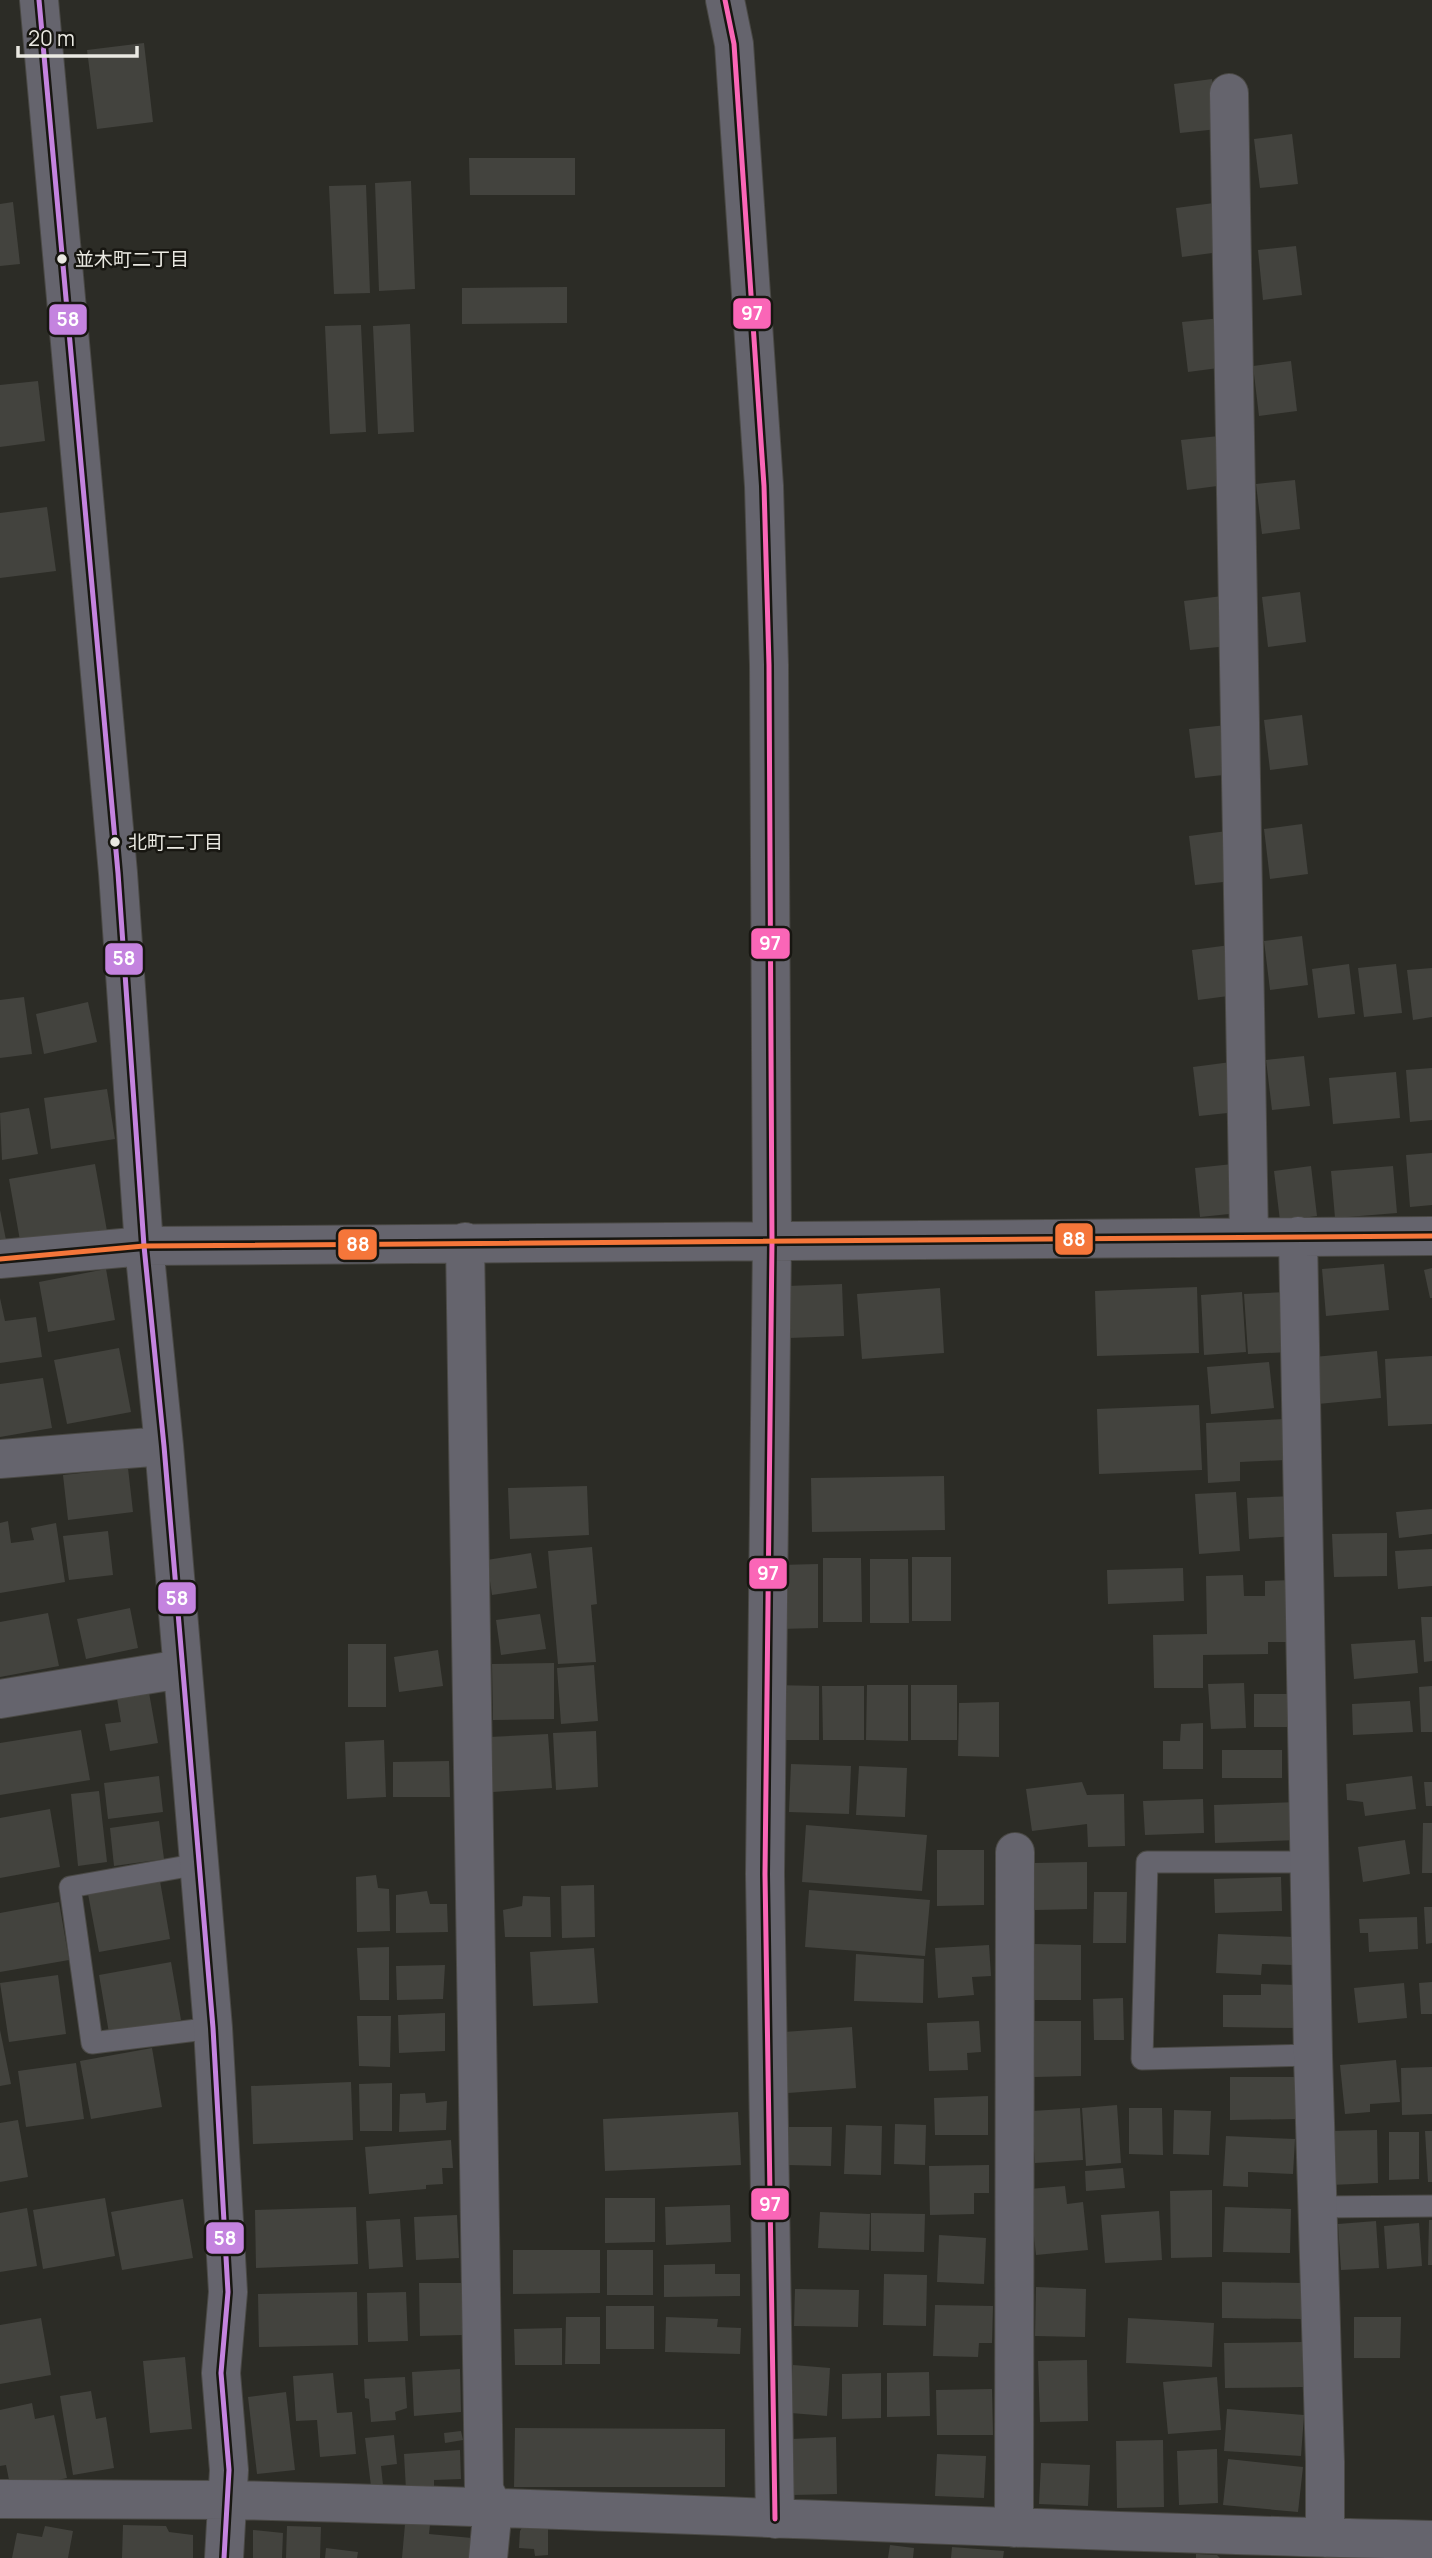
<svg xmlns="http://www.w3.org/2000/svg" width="1432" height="2558" viewBox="0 0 1432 2558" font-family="Manrope,'Noto Sans JP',sans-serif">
<rect width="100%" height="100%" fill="#2c2c26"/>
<path fill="#43433e" d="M144,43L153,122L97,129L87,50Z
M1212,79L1218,129L1180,133L1174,84Z
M1292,134L1298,184L1260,188L1254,139Z
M469,158H575V195H470Z
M411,181L415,289L379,291L375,183Z
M366,185L370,293L334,294L329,186Z
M13,202L20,264L0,266V204Z
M1214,203L1220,252L1182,257L1176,208Z
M1296,246L1302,295L1263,300L1258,250Z
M567,287V323L462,324V288Z
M1221,318L1226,367L1188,372L1182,322Z
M410,324L414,432L378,434L373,326Z
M361,325L366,432L330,434L325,326Z
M1291,361L1297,411L1259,416L1253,366Z
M38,381L45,441L0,447V385Z
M1219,436L1225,485L1187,490L1181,440Z
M1295,480L1300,529L1262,534L1256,484Z
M47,507L56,571L0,578V513Z
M1300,592L1306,642L1268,647L1262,597Z
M1222,596L1228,646L1190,650L1184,601Z
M1302,715L1308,765L1270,770L1264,720Z
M1227,725L1233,774L1195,778L1189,729Z
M1302,824L1308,874L1270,879L1264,829Z
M1227,831L1233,881L1195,885L1189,836Z
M1302,936L1308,985L1270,990L1264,941Z
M1230,945L1236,995L1198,1000L1192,950Z
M1349,964L1355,1014L1318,1018L1312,969Z
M1396,964L1402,1013L1364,1017L1358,968Z
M1432,968V1017L1413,1020L1407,970Z
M24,997L32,1054L0,1058V1000Z
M88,1002L97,1042L44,1054L36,1014Z
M1304,1056L1310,1106L1272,1110L1266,1060Z
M1231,1062L1237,1112L1199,1116L1193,1067Z
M1432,1068V1120L1410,1122L1406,1070Z
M1396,1072L1400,1118L1333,1124L1329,1078Z
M107,1089L115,1139L51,1149L44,1098Z
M29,1108L38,1154L2,1160L0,1113Z
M1432,1153V1205L1410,1207L1406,1155Z
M95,1164L107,1231L21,1246L9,1179Z
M1233,1164L1239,1213L1200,1217L1195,1168Z
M1311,1166L1317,1216L1280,1221L1274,1171Z
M1393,1166L1397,1213L1335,1218L1331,1171Z
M0,1210L6,1240L0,1241Z
M1384,1264L1389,1310L1326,1316L1322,1269Z
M1432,1268V1298H1430L1424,1270Z
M106,1269L115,1320L48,1332L39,1282Z
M842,1284L844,1336L789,1338L787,1286Z
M1197,1287L1199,1353L1097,1356L1095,1291Z
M940,1288L944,1353L862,1359L857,1294Z
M1242,1292L1246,1352L1204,1355L1201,1295Z
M1286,1292L1290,1352L1248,1354L1244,1294Z
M0,1298L5,1321L36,1317L42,1357L0,1363Z
M119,1348L131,1412L67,1424L54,1360Z
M1377,1351L1381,1398L1318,1404L1314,1357Z
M1432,1356V1424L1388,1426L1385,1359Z
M1269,1362L1274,1408L1211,1414L1207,1367Z
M43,1378L52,1428L0,1437V1384Z
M1199,1405L1202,1470L1099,1474L1097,1409Z
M1285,1419L1286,1460L1240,1462V1481L1208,1483L1206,1423Z
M128,1468L133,1512L68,1520L63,1475Z
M944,1476L945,1530L812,1532L811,1478Z
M587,1486L589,1535L510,1539L508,1488Z
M1236,1492L1240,1551L1199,1554L1195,1494Z
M1293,1496L1295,1536L1249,1539L1247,1498Z
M1432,1509V1534L1399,1538L1396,1512Z
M8,1521L11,1543L34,1540L31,1528L56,1523L65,1582L0,1593V1523Z
M108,1531L113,1575L69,1580L63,1536Z
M1387,1533V1576L1334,1577L1332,1534Z
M592,1547L597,1604L591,1605L596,1662L558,1664L548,1551Z
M1432,1549V1586L1398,1589L1395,1551Z
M531,1553L537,1588L492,1595L487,1560Z
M912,1557H951V1621H912Z
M823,1558H861L862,1622H823Z
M870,1559H908L909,1623H870Z
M818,1564V1628L780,1629L779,1565Z
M1183,1568L1184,1601L1108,1604L1107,1570Z
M1243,1575L1244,1596H1265V1581L1295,1580L1296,1642H1268V1654L1203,1655V1688H1154L1153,1635L1207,1634L1206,1576Z
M130,1608L138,1648L86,1659L77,1619Z
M48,1613L59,1666L0,1677V1622Z
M540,1614L546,1649L501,1655L496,1620Z
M1421,1617H1432V1661L1424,1662Z
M1415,1640L1418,1673L1354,1679L1351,1644Z
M348,1644H386V1707H348Z
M438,1650L443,1686L399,1692L394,1657Z
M554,1663V1719L493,1720L492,1664Z
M594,1665L598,1721L561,1724L557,1668Z
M1244,1683L1246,1728L1211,1729L1208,1684Z
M773,1685L819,1686V1740H773Z
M867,1685H908V1741L866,1740Z
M911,1685H957V1740H911Z
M822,1686H864V1740H823Z
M1432,1686V1732H1421L1419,1687Z
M148,1687L158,1743L110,1751L105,1724L121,1722L116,1693Z
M1254,1694H1299V1727H1254Z
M1410,1701L1413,1732L1353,1735L1352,1704Z
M999,1702V1757L958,1756L959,1703Z
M1203,1723V1769H1163V1741H1180L1181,1724Z
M81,1730L90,1780L0,1795V1743Z
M596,1731L598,1787L556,1790L553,1733Z
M548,1734L552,1788L493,1792L489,1737Z
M384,1740L386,1797L347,1799L345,1742Z
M1222,1750H1282V1778H1222Z
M449,1761L450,1797H393V1762Z
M791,1764L851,1766L849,1814L789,1812Z
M859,1766L907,1768L905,1817L856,1815Z
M159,1776L163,1812L108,1819L104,1783Z
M1412,1776L1416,1809L1365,1816L1363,1802L1347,1800L1346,1784Z
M1082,1782L1087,1795L1124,1794L1125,1846L1088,1847L1087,1824L1032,1831L1026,1789Z
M1424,1782H1432V1806H1426Z
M99,1791L107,1862L78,1866L71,1794Z
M1203,1799L1204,1833L1145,1835L1143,1801Z
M1298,1802L1300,1840L1215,1843L1214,1805Z
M50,1809L60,1867L0,1878V1818Z
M159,1821L164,1859L114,1866L110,1828Z
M1423,1823H1432V1873H1422Z
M806,1825L927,1835L922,1891L802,1882Z
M1405,1840L1410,1874L1363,1882L1358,1847Z
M937,1850H984V1905L937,1906Z
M1087,1862V1909L1035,1910L1034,1863Z
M376,1875L378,1888L389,1889L390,1931L357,1932L356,1877Z
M1281,1877L1282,1911L1215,1913L1214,1879Z
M160,1881L170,1939L99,1952L88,1894Z
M594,1885L595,1937L562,1938L561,1886Z
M809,1890L930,1900L925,1956L805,1947Z
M427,1891L430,1904H447L448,1932L396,1933V1895Z
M1094,1892H1127L1126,1943H1093Z
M523,1896L550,1897L551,1937H505L503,1910L522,1906Z
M59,1902L69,1960L0,1972V1913Z
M1424,1907H1432V1943L1426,1944Z
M1417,1917L1418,1949L1369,1952L1368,1933H1360L1359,1919Z
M1218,1934L1294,1937L1293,1965L1262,1964L1261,1975L1216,1973Z
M1034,1944L1081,1945V2000H1034Z
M989,1945L991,1976L972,1977L974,1995L938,1998L935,1948Z
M389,1947V2000H360L357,1948Z
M594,1948L598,2003L533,2006L530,1952Z
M856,1954L924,1959L923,2003L854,2001Z
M171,1962L181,2020L109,2033L99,1975Z
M445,1965L443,1999L397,2000L396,1966Z
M58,1975L66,2034L9,2042L0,1983Z
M1432,1982V2014H1421L1419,1983Z
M1404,1983L1407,2018L1358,2023L1354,1988Z
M1261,1984L1298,1985L1297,2028L1223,2027V1995H1261Z
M1123,1998L1124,2040H1094L1093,1999Z
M445,2013V2051L399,2053L398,2015Z
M357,2016H391L390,2067L359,2066Z
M979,2021L981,2052L967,2053L968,2070L929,2071L927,2023Z
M1034,2021H1081V2076L1034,2077Z
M852,2027L856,2088L788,2093L784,2032Z
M0,2030L11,2084L0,2086Z
M152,2048L162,2107L91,2119L80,2061Z
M1396,2060L1400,2102L1370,2104V2112L1345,2114L1340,2065Z
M76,2063L84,2119L26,2127L18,2071Z
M1432,2067V2114L1402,2115L1401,2068Z
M1230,2077H1296V2119L1230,2120Z
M351,2082L353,2140L253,2144L251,2086Z
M392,2083V2131H360L359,2084Z
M425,2093L426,2103L447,2101L446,2130L399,2132L400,2094Z
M988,2096V2135H935L934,2098Z
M1117,2105L1121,2163L1086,2166L1082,2108Z
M1080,2108L1083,2160L1035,2163L1032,2111Z
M1129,2108H1162L1163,2155L1129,2154Z
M1174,2110L1211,2111L1209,2155L1173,2154Z
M738,2112L741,2165L605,2171L603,2119Z
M18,2120L28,2177L0,2182V2123Z
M895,2124L926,2125L925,2165L894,2164Z
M846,2125L882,2126L881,2175L844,2174Z
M789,2127H832L831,2166L788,2165Z
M1377,2130L1378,2183L1330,2185L1328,2131Z
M1425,2131H1432V2182H1428Z
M1389,2132H1419V2179L1389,2180Z
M1226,2136L1295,2139L1293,2174L1248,2172V2187L1223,2186Z
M451,2140L453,2168H442L443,2184L426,2185V2189L369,2194L365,2147Z
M989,2165V2193H974V2214L930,2215L929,2166Z
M1123,2168L1125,2188L1086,2191L1085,2171Z
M1065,2186L1067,2204L1083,2202L1088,2250L1036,2255L1029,2189Z
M1212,2190V2257L1171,2258L1170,2191Z
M105,2198L115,2256L43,2269L33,2210Z
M605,2198H655V2242L605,2243Z
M183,2199L193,2258L122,2270L111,2212Z
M730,2205L731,2242L666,2245L665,2207Z
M356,2207L358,2264L256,2268L255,2210Z
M1225,2207L1291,2209L1290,2253L1223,2252Z
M27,2208L37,2266L0,2272V2213Z
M1159,2211L1162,2260L1105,2263L1101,2215Z
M820,2212L870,2214L869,2250L818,2248Z
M871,2213L925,2214L924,2252L871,2251Z
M457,2215L459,2258L416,2260L414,2217Z
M400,2219L403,2267L369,2269L366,2221Z
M1429,2220H1432V2265H1428Z
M1376,2221L1379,2268L1341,2270L1338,2224Z
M1419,2223L1422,2266L1387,2269L1384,2226Z
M939,2235L986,2238L984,2284L937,2282Z
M513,2250H600V2293L513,2294Z
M607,2250H653V2295H607Z
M715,2264V2274H740V2296L664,2297V2265Z
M884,2274L927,2275L926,2326L883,2325Z
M1222,2282L1302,2283V2319L1222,2318Z
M419,2283H462L463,2335L420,2336Z
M1036,2287L1086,2289L1085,2337L1035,2336Z
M795,2289L859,2290L858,2327L794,2326Z
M357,2292L358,2345L259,2347L258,2294Z
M406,2292L408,2341L368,2342L367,2293Z
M935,2305L993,2306L992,2343H979L978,2357L933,2356Z
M606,2306H654V2349H606Z
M566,2317H600V2364H565Z
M666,2317L718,2319L717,2327L741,2328L740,2354L665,2352Z
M1354,2317H1401L1400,2358H1354Z
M41,2318L51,2375L0,2384V2325Z
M1128,2318L1214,2323L1212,2367L1126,2363Z
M562,2328V2365H515L514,2329Z
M1302,2342L1303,2387L1225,2388L1224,2343Z
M185,2357L192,2429L150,2433L143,2361Z
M1087,2360L1088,2421L1040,2422L1038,2361Z
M793,2365L830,2368L827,2416L791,2413Z
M460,2369L461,2412L414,2416L412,2372Z
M929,2372L930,2416L887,2417V2373Z
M333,2373L337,2413L352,2412L356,2454L320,2457L317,2420L296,2421L293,2376Z
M881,2373V2418L842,2419V2374Z
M405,2377L407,2408L395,2412L396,2420L371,2422L369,2399L365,2398L364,2379Z
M1217,2377L1221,2430L1168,2434L1163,2382Z
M992,2389L993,2435H937L936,2390Z
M91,2391L96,2419L106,2417L114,2468L73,2475L60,2396Z
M286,2392L295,2470L257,2474L248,2397Z
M32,2403L35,2419L54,2415L67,2478L11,2490L6,2465L0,2466V2410Z
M1227,2409L1304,2415L1301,2456L1224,2451Z
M515,2428L725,2429V2487H514Z
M461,2431L463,2440L445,2443L444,2433Z
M394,2435L397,2464L381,2466L383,2485L371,2486L365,2438Z
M836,2437L837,2494L793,2495L791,2439Z
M1163,2440L1164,2507L1117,2508L1116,2441Z
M1217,2449L1218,2503L1179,2505L1177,2451Z
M460,2450L461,2479L434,2480V2489L406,2490L404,2454Z
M937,2454L986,2456L984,2498L935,2496Z
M1228,2459L1303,2467L1298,2512L1223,2505Z
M1041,2463L1090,2465L1088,2506L1039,2504Z
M406,2513L431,2515L429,2534L472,2538L470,2558H402Z
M524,2524L548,2527V2555L535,2556L534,2549L519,2548L520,2531Z
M123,2525L166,2526L169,2532L193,2535V2558H122Z
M45,2526L73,2531L68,2558H12L17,2533L42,2537Z
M287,2526L321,2527L320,2558H286Z
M253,2530L283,2533L282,2558H253Z
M890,2545L914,2548L913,2558H888Z
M952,2547L1004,2551L1003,2558H951Z
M326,2548L358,2552L357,2558H325Z
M1196,2554L1217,2555L1220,2558H1196Z"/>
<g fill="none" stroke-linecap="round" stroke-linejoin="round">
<g stroke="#4a4945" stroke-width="23">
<path id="lane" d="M1309,1862H1147L1142,2059L1313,2055
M199,1864L70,1887L92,2043L213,2028
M1318,2207L1432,2206"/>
</g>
<g stroke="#4a4945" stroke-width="40">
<path id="street" d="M39,0L118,873L144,1246L164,1446L213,2028L228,2292L221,2373L229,2470L224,2558
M725,0L734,44L764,486L769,665L772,1241L765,1874L775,2519
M1229,93L1249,1237
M1298,1236L1313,2055L1325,2462V2538
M465,1242L484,2490L493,2507L488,2558
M0,1259L144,1246L1432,1236
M0,1459L164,1446
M0,1699L181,1669
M0,2499C77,2500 154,2499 230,2500C631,2509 1031,2532 1432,2540
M1014,2528L1015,1852"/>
</g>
<use href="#lane" stroke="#65646d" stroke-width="21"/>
<use href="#street" stroke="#65646d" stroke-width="38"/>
<g stroke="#171611" stroke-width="10">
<path id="bus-1" d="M39,0L118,873L144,1246L164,1446L213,2028L228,2292L221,2373L229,2470L224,2558"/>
</g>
<g stroke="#171611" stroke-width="10">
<path id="bus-2" d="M725,0L734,44L764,486L769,665L772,1241L765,1874L775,2519"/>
</g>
<g stroke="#171611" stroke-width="10">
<path id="bus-3" d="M0,1259L144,1246L1432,1236"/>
</g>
<use href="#bus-1" stroke="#c483df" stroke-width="5"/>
<use href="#bus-2" stroke="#fa66b7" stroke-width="5"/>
<use href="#bus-3" stroke="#f5763a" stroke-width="5"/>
</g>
<g fill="#eae9e2" stroke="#171611" stroke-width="2.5">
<circle cx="62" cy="259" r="6"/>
<circle cx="115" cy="842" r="6"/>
</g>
<g text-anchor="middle" stroke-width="5" stroke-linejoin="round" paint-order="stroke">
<g font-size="19" fill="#eae9e2" stroke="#171611" text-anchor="start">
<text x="75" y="266">並木町二丁目</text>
<text x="128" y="849">北町二丁目</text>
</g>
</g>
<g stroke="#171611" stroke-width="2.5">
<rect x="732" y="297" width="40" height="33" rx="7" fill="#fa66b7"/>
<rect x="48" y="303" width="40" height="33" rx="7" fill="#c483df"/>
<rect x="750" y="927" width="41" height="33" rx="7" fill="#fa66b7"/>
<rect x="104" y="942" width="40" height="34" rx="7" fill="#c483df"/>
<rect x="1054" y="1222" width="40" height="34" rx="7" fill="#f5763a"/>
<rect x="337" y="1228" width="41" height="33" rx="7" fill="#f5763a"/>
<rect x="748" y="1557" width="40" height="33" rx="7" fill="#fa66b7"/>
<rect x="157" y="1581" width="40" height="34" rx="7" fill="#c483df"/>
<rect x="750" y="2187" width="40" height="34" rx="7" fill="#fa66b7"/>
<rect x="205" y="2221" width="40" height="34" rx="7" fill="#c483df"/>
</g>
<g font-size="19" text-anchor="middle" font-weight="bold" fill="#fff">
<text x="752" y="320">97</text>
<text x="68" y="326">58</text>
<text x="770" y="950">97</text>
<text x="124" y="965">58</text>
<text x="1074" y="1246">88</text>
<text x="358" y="1251">88</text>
<text x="768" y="1580">97</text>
<text x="177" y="1605">58</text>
<text x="770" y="2211">97</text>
<text x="225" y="2245">58</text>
</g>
<path d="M18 46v10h119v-10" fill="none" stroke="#eae9e2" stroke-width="3.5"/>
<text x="28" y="46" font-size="21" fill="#eae9e2" stroke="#171611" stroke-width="5" paint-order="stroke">20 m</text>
</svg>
